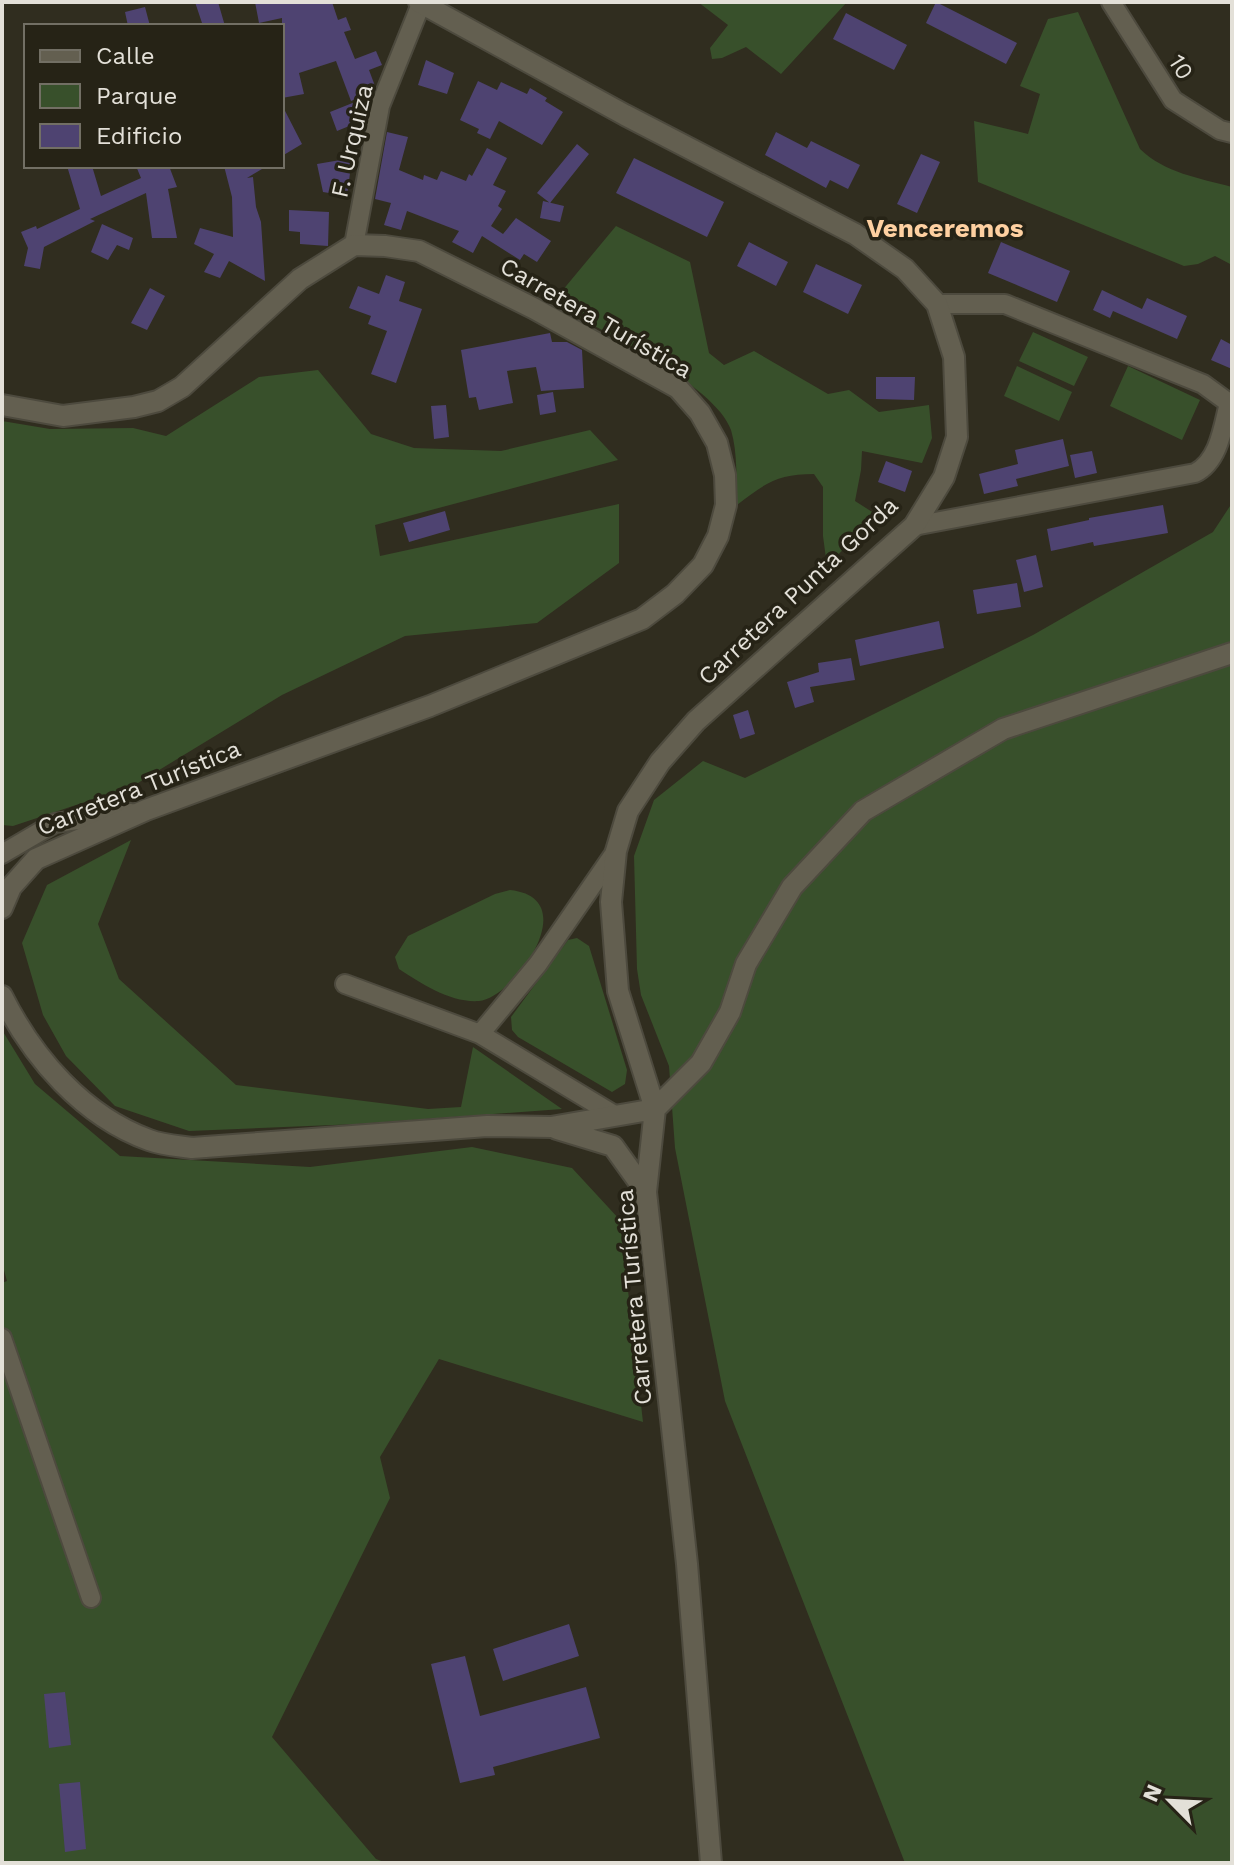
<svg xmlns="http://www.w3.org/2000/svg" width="1234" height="1865" viewBox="0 0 1234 1865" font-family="'Work Sans',sans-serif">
<rect width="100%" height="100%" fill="#302d1f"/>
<path fill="#38502b" d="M698,2H847L781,74L746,47L722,58L712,59L710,48L728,25Z
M1078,12L1140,149C1165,173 1199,178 1232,187V265L1215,256L1198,264L1184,266L978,182L974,121L1028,134L1040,94L1020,86L1048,19Z
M616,226L690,262L709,353L724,365L754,351L828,394L849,390L879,412L929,405L932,438L922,463L862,451L861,470L855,501L877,515L827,566L823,536V487L814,474C778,474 765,483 737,505C736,482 738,453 731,430C716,385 595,327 552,303Z
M1033,332L1088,357L1074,386L1019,361Z
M1017,366L1072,392L1059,421L1004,396Z
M1128,366L1200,400L1182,440L1110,406Z
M318,370L371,434L414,448L501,451L590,430L618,460L375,525L380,556L619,504V563L537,623L405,636L282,695L133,786L13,826L2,825V421L50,429L133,428L166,436L259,377Z
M1232,503V1863H905L725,1401L675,1148L669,1066L641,995L637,969L634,856L654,800L703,761L745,778L1033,635L1213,532Z
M131,840L98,924L119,979L236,1085L428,1109L461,1107L473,1047L562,1109L357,1124L189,1131L115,1106L66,1056L43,1015L22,943L47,885Z
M510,890C586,898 513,999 479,1001C451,1003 422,984 399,969L395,957L408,936L495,894Z
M577,938L589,946L627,1070L625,1084L612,1092L518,1037L512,1030L511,1017L568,940Z
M2,1030L35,1084L120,1156L310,1167L472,1147L572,1168L620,1220L643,1422L439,1359L380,1457L390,1498L272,1737L376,1859L387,1863H2V1283L7,1281L2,1263Z"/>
<path fill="#4e4371" d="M195,2H218L225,26H203Z
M255,2H332L338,20L346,17L351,30L344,32L355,59L376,51L382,65L369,70L375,86L373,92L351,101L336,61L299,73L304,94L282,98V18L259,23Z
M936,2L1017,43L1006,64L926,23Z
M145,7L150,26H128L125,12Z
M846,13L907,45L894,70L833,39Z
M426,60L454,73L447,94L418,85Z
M478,81L497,90L501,82L527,94L530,88L547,98L545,101L563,112L542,145L499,121L490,139L477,133L479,129L460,120Z
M360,100L359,122L337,131L330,112Z
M282,105L302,144L282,156Z
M387,132L408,137L399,170L423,180L424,175L437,180L441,171L466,181L469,174L472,176L487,148L507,158L493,185L506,191L498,206L502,209L491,226L503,234L516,218L551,241L537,262L524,254L520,260L482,236L473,253L452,242L459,231L407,211L401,230L384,225L391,203L375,199Z
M776,132L807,148L811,141L860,165L848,189L830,180L826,188L765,155Z
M577,144L589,154L550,203L537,193Z
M921,154L940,162L917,213L897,204Z
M352,158L347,196L323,192L317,164Z
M634,158L724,202L707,237L616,193Z
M67,166H92L101,196L141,178L136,166H169L177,187L168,189L177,238H152L146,193L90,219L95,221L44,247L40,269L24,266L28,248L21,232L36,226L37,229L80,209Z
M224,166H267L247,178L253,177L256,207L261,222L265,281L229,261L220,278L204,272L214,254L194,244L200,228L233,237L232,197Z
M543,201L564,206L560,222L540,218Z
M289,210L329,212L328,246L300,244V232L289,231Z
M102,224L133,238L129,250L117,245L108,260L91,252Z
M749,242L788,262L776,286L737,266Z
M1001,242L1070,271L1057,302L988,273Z
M816,264L862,285L848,314L803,292Z
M386,275L405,282L399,301L422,309L396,383L371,374L387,331L368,324L371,316L349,308L358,286L379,294Z
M150,288L165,296L147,330L131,323Z
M1102,290L1142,309L1147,298L1187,316L1177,339L1113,311L1110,318L1093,310Z
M550,333L552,342H567L582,350L584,388L541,391L536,367L507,371L513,403L479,410L476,397L469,398L461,350Z
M1221,339L1232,345V369L1211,360Z
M876,377H915L914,400L876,399Z
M553,392L556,412L540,415L537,395Z
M446,405L449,437L434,439L431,406Z
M1063,439L1069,466L1016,479L1018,486L984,494L979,474L1018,464L1015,450Z
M1092,451L1097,473L1075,478L1070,455Z
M886,461L912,471L905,492L878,482Z
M1163,505L1168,533L1094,546L1093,542L1051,551L1047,529L1089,520V518Z
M445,511L450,530L409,542L403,523Z
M1036,555L1043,587L1024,592L1016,560Z
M1017,583L1021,607L977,614L973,590Z
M939,621L944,648L860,666L855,640Z
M851,658L855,680L810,687L814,702L795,708L787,682L819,672L818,663Z
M748,710L755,734L740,739L733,715Z
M569,1624L579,1656L503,1681L493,1649Z
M465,1656L480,1716L586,1687L600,1738L493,1767L495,1775L460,1783L431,1664Z
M65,1692L71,1745L49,1748L44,1694Z
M80,1782L86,1849L65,1852L59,1784Z"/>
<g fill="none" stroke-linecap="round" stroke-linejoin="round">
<g stroke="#4d4a3e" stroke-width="22">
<path id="street" d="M1111,2L1173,100L1220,130L1232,133
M354,245L380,106L421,4
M914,526L1195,473C1219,461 1223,427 1229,403L1203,384L1005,304H937
M2,854L55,823L131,813
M345,984L480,1034L616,1116
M480,1034L538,964L616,851
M2,1338L91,1598"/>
</g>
<g stroke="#4d4a3e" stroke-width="24">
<path id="secondary" d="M419,2L625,115L855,234L905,269L937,304L954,357L957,437L944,477L914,526L696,721L660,762L628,811L616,851L611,902L618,991L655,1109L646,1192L687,1564L711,1863
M2,405L63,416L134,407L158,401L182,387L300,279L354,245L385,246L419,251L533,308L678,388L700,413L717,443L725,475L726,505L718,536L703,565L675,594L642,619L430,706L146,810L36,859L11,887L2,908
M2,996C33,1058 83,1116 149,1140C162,1145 178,1146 192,1148L487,1126L551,1127L655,1109
M655,1109L701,1063L730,1012L746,964L792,887L863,811L1003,729L1232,653
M557,1129L613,1146L646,1192"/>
</g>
<use href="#street" stroke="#635f50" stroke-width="18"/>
<use href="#secondary" stroke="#635f50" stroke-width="20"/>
</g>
<g text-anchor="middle" stroke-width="7" stroke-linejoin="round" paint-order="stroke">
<g font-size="24" fill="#e3e0d8" stroke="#262316">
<text transform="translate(1181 67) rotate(58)" y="8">10</text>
<text transform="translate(352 141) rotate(-77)" y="8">F. Urquiza</text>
<text transform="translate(596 318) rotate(30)" y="8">Carretera Turística</text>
<text transform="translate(798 591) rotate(-43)" y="8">Carretera Punta Gorda</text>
<text transform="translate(139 788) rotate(-22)" y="8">Carretera Turística</text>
<text transform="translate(634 1297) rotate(-95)" y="8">Carretera Turística</text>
</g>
<g font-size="26" font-weight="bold" fill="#fed0a1" stroke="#262316">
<text x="945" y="237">Venceremos</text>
</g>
</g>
<rect width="1234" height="1865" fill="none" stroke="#e3e0d8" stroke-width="8"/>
<rect x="24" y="24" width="260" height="144" fill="#262316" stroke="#726f64" stroke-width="2"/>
<rect x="40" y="50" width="40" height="12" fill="#635f50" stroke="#726f64" stroke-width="2"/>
<text x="96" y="64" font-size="24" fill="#e3e0d8">Calle</text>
<rect x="40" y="84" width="40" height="24" fill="#38502b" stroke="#726f64" stroke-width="2"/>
<text x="96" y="104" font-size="24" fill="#e3e0d8">Parque</text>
<rect x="40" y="124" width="40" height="24" fill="#4e4371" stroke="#726f64" stroke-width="2"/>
<text x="96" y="144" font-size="24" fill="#e3e0d8">Edificio</text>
<g transform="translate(1170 1801) rotate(294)" stroke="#262316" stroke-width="6" paint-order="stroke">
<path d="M0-6L14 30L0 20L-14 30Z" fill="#e3e0d8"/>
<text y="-12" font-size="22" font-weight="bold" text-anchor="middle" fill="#e3e0d8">N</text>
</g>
</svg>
